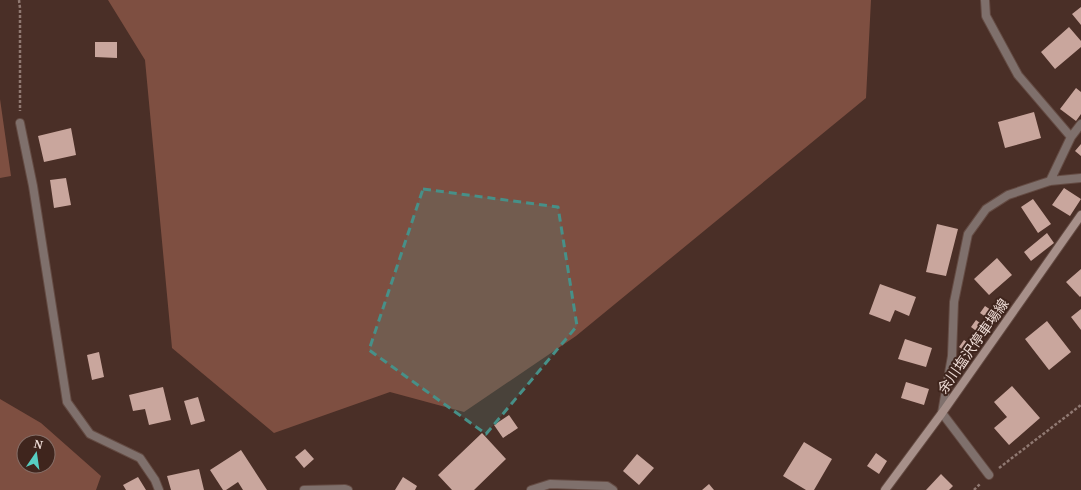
<svg xmlns="http://www.w3.org/2000/svg" width="1081" height="490" viewBox="0 0 1081 490" font-family="'Noto Serif','Noto Sans JP',serif">
<rect width="100%" height="100%" fill="#4a2f27"/>
<path fill="#7e4f41" fill-rule="evenodd" d="M108,0H871L866,98L576,336L464,412L390,392L274,433L172,348L145,60Z
M0,99L11,176L0,178Z
M0,399L41,423L101,476L96,490H0ZM24,442H48V466H24Z"/>
<path fill="#c9a69d" d="M1081,7V25L1072,14Z
M1069,27L1081,41V47L1055,69L1041,52Z
M95,42H117V58L95,57Z
M1076,88L1081,92V114L1076,121L1060,109Z
M1034,112L1041,138L1005,148L998,122Z
M71,128L76,155L44,162L38,136Z
M1081,144V156L1075,151Z
M66,178L71,205L54,208L50,180Z
M1064,188L1081,199L1070,216L1052,205Z
M1033,199L1051,224L1038,233L1021,207Z
M937,224L958,229L946,276L926,272Z
M1047,233L1054,243L1031,261L1024,252Z
M997,258L1012,275L989,295L974,279Z
M1081,269V296L1080,297L1066,282Z
M880,284L916,297L909,316L895,310L890,322L869,314Z
M985,306L994,312L989,319L980,313Z
M1081,309V330L1071,317Z
M976,320L984,326L979,333L971,327Z
M1047,321L1071,352L1049,370L1025,339Z
M905,339L932,348L926,367L898,359Z
M964,340L972,346L968,353L959,347Z
M99,352L104,377L92,380L87,355Z
M906,382L929,389L924,405L901,398Z
M1012,386L1040,418L1009,445L994,428L1007,417L994,402Z
M163,387L171,420L149,425L145,409L133,411L129,395Z
M198,397L205,421L191,425L184,401Z
M509,415L518,428L503,438L494,425Z
M482,433L506,459L474,490H452L438,475Z
M804,442L832,459L814,490H806L783,476Z
M305,449L314,459L304,468L295,457Z
M241,450L267,490H243L238,482L226,490H223L210,470Z
M876,453L887,461L879,474L867,466Z
M637,454L654,468L639,485L623,471Z
M199,469L204,490H171L167,476Z
M941,474L953,486L949,490H926Z
M138,477L146,490H126L123,485Z
M403,477L417,486L415,490H395Z
M709,484L714,490H702Z"/>
<g fill="none" stroke-linecap="round" stroke-linejoin="round">
<g stroke="#644b43" stroke-width="10">
<path id="lane" d="M985,0L986,16L1018,75L1071,137
M1050,181L1071,137L1081,124
M942,413L952,356L954,302L968,234L986,209L1008,195L1050,181L1081,178"/>
</g>
<g stroke="#644b43" stroke-width="10">
<path id="street" d="M20,123L33,186L67,402L90,434L140,458L155,480L159,490
M942,413L989,475
M304,490L345,489L348,490
M531,490L550,484L607,486L613,490"/>
</g>
<g stroke="#644b43" stroke-width="10">
<path id="secondary" d="M885,490L942,413L1081,215"/>
</g>
<path stroke="#907972" stroke-width="2.5" stroke-dasharray="3 2" stroke-linecap="butt" d="M19,0L20,8V111
M999,468L1081,405
M974,490L981,483"/>
<use href="#lane" stroke="#7f706c" stroke-width="8"/>
<use href="#street" stroke="#7f706c" stroke-width="8"/>
<use href="#secondary" stroke="#a7908a" stroke-width="8"/>
</g>
<path fill="#479088" fill-opacity="0.2" stroke="#479088" stroke-width="3" stroke-dasharray="8 5" stroke-linejoin="round" d="M423,189L558,207L577,326L486,434L369,350Z"/>
<g text-anchor="middle" stroke-width="4" stroke-linejoin="round" paint-order="stroke">
<g font-size="14" fill="#eedcd6" stroke="#3f251d">
<text transform="translate(973 346) rotate(-55)" y="5">余川塩沢停車場線</text>
</g>
</g>
<g transform="translate(36 454) rotate(13)"><circle r="19" fill="#3f251d" stroke="#856e67"/>
<path d="M0-3L7 15L0 10L-7 15Z" fill="#57cec2"/>
<text y="-6" font-size="11" font-weight="bold" text-anchor="middle" fill="#eedcd6">N</text>
</g>
</svg>
